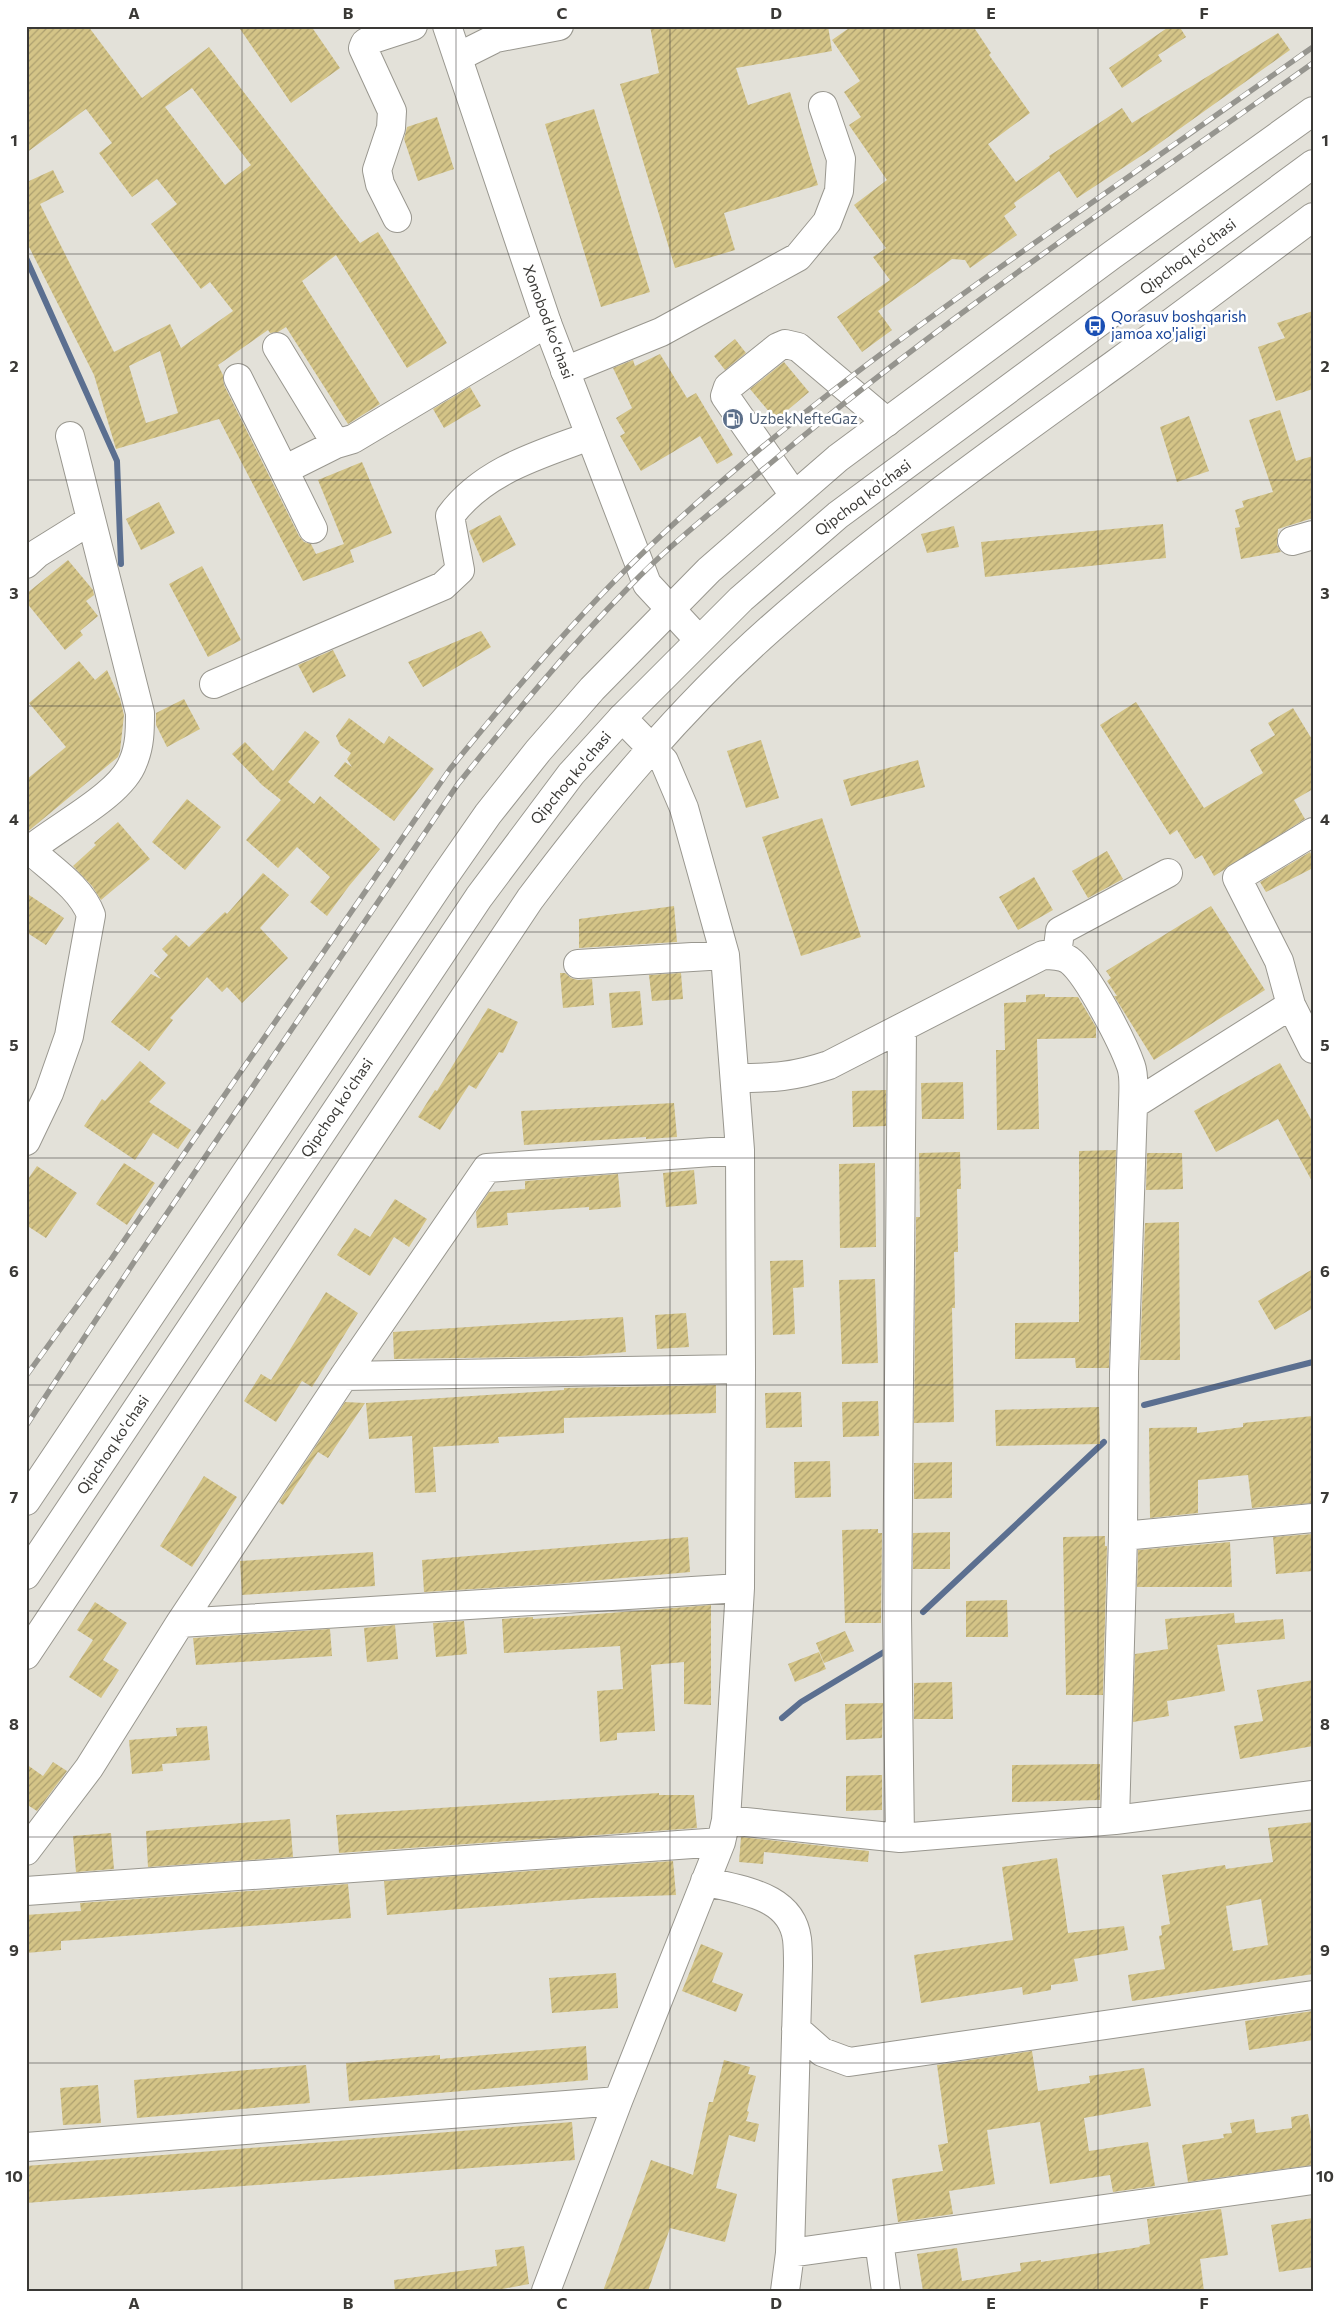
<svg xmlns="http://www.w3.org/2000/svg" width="1339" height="2317" viewBox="0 0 1339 2317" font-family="Commissioner,sans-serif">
<defs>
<pattern id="building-hatch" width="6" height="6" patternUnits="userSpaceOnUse" patternTransform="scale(1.25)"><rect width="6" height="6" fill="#d4c487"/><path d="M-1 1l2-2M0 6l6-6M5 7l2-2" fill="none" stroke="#ada06f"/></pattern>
</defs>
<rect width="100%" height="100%" fill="#e3e1d9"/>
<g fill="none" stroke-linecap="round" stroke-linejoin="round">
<path stroke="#5b6f90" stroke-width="6" d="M26,258L117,461L121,564
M1144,1405L1313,1362
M923,1612L1104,1442
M782,1718L801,1702L884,1652"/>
</g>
<path fill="url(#building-hatch)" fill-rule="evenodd" d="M26,26H88L142,98L209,47L360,243L378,232L447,343L407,368L336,255L302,281L380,404L348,424L286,327L278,332L270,333L268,330L218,365L223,375L224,385L299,536L304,542L311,544L316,554L344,544L318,480L362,462L392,533L350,550L354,562L303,581L219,419L116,449L94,375L26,241V176L29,181L53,170L64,192L40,204L114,352L170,324L181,348L233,311L210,282L201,289L151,224L177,204L157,179L132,197L99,153L112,143L86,109L26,153ZM192,88L251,165L225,185L165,107ZM160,351L178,413L146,423L129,366Z
M238,26H311L340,68L291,103Z
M650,26H828L832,51L736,68L748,105L790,92L818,185L724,213L735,250L675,268L620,84L659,73Z
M852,26H973L991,53L989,55L1030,113L988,144L1016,182L1050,158L1049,156L1122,108L1132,123L1278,33L1290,50L1150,150L1077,198L1059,171L1014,203L1016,207L1004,216L1017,235L970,268L965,260L952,259L878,311L892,330L862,352L837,317L890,280L873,257L886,248L854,205L887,180L849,125L861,117L844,92L860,81L832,40Z
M1170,26H1179L1186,37L1158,55L1162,61L1122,88L1109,68Z
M594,109L650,292L601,307L545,124Z
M437,117L454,169L418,181L404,139L407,127Z
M1313,311V389L1276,401L1258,347L1285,338L1277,323Z
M735,339L746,353L725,370L714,356Z
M660,354L687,398L696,393L733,455L717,464L700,436L641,471L620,436L625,433L616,418L632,408L613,368L633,360L635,366Z
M784,362L809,392L776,420L750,389Z
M470,387L481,406L444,428L433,409Z
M1280,410L1296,461L1313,456V518L1278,529L1277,545L1281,552L1241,559L1235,528L1240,527L1235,510L1244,507L1242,501L1273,492L1249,420Z
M1189,416L1209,471L1177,482L1160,427Z
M159,502L175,533L141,550L126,519Z
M500,515L516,545L483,563L469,531Z
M1163,524L1166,558L985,577L981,542Z
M954,526L959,547L927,553L921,534Z
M68,560L93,590L94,595L86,601L98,616L80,631L83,635L65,650L26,602V594Z
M202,566L241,640L208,657L169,584Z
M481,631L491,647L423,687L408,662Z
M333,650L346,676L313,693L298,665Z
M79,661L95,680L107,670L120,699L124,715L120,751L118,757L26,833V780L66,747L29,703Z
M184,699L200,729L167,747L156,725V713Z
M1136,702L1204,808L1263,773L1250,750L1275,735L1268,723L1293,708L1313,741V789L1294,800L1305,819L1214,876L1202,855L1195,859L1177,830L1170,835L1100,725Z
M349,718L384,744L389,736L434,769L394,821L334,776L345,762L352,767L347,759L351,753L340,745L336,736Z
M305,731L320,742L288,782L314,804L320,796L380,849L349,886L327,916L310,902L330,877L297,847L278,868L246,840L281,800L262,785L232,754L245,742L273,771Z
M761,740L779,798L746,808L727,751Z
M918,760L925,787L851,806L843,780Z
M187,799L221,827L185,870L152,842Z
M822,818L861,937L801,956L762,837Z
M118,822L150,859L101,900L92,886L73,866L96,845L94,843Z
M1107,851L1123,879L1088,898L1072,871Z
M1310,852L1313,858V868L1266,892L1260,882Z
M263,873L289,895L260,928L288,958L242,1003L227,987L222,992L207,977L170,1018L173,1020L149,1051L111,1022L151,974L161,979L154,971L168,955L162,949L176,935L189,947L225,912L227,914Z
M1034,877L1053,910L1018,930L999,897Z
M26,893L64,918L46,945L26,932Z
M674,906L677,942L579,948V919Z
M1211,906L1265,990L1154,1060L1114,996H1117L1107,981L1111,978L1106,971Z
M560,973H565L571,978L578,980L592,979L594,1005L563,1008Z
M681,973L683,999L652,1001L649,975Z
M640,991L643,1025L612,1028L609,993Z
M1045,994V997H1078L1096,1027V1038L1037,1039L1039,1129L997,1130L996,1050H1005L1004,1003L1026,1002V995Z
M488,1008L518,1022L503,1053L499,1052L476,1089L469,1085L440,1130L418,1117L435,1090L437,1091Z
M140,1061L166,1083L149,1102L191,1130L178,1149L153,1133L135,1160L84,1126L102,1099L105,1101Z
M1280,1063L1313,1123V1183L1278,1119L1216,1152L1194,1111Z
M963,1082L964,1119H922L921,1083Z
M886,1090V1126L853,1127L852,1091Z
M674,1103L677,1137L646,1139V1137L524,1145L521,1111Z
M1116,1150L1109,1368H1076L1075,1358L1015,1359V1323L1079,1322V1151Z
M960,1152L961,1189H957L958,1252H954L955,1308H952L954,1422L914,1423L916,1217H920L919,1153Z
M1147,1153H1182L1183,1189L1146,1190Z
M124,1163L155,1183L127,1225L96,1204Z
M875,1163L876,1247L840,1248L839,1164Z
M37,1166L77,1193L46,1238L26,1225V1182Z
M694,1170L697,1204L666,1207L663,1173Z
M618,1174L621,1207L589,1210V1207L507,1213L508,1225L477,1228L476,1212L489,1192L525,1189V1181Z
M395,1199L427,1219L409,1247L394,1237L370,1276L337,1255L355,1228L370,1237Z
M1179,1222L1180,1360H1140L1145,1223Z
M803,1260L804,1287L793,1288L795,1334L773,1335L770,1261Z
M1313,1269V1308L1275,1330L1258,1301Z
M875,1279L878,1363L842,1364L839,1280Z
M326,1292L358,1313L312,1387L302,1381L276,1422L244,1401L261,1374L271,1380Z
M686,1313L689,1347L657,1349L655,1315Z
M623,1317L626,1352L581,1356L394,1359L393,1332Z
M716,1385V1413L564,1418V1433L498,1437L499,1443L433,1447L436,1492L415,1493L412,1436L369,1439L366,1403L564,1390V1388Z
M801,1392L802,1427L766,1428L765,1393Z
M878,1401L879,1436L843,1437L842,1402Z
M345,1402L365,1403L328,1458L318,1452L283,1505L279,1502Z
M1099,1407L1100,1444L996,1446L995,1410Z
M1313,1416V1503L1252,1508L1248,1475L1198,1480V1513L1150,1518L1149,1428L1197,1427V1433L1243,1427V1423Z
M830,1461L831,1497L795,1498L794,1462Z
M952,1462V1498L914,1499V1463Z
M204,1476L237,1497L192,1567L160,1546Z
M878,1529V1533H882L881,1623H845L842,1530Z
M950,1532V1569H913V1533Z
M1313,1534V1571L1276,1574L1273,1537Z
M1105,1536V1546H1107L1103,1695H1066L1063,1537Z
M688,1537L690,1572L555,1584L424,1592L422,1560Z
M1230,1542L1232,1587H1137L1138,1550Z
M373,1552L375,1586L242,1595L240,1561Z
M1007,1600L1008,1637H966V1601Z
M95,1602L127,1623L103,1660L119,1670L101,1698L69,1677L93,1640L77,1630Z
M711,1605V1705L684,1704V1662L651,1665L655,1731L617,1733V1740L600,1742L597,1691L623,1689L620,1646L504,1653L502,1619L533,1617V1619Z
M1234,1613L1235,1623L1283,1619L1285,1639L1217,1645L1225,1691L1167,1701L1169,1716L1133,1722L1135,1654L1168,1649L1165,1619Z
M464,1621L467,1654L436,1657L433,1623Z
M395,1625L398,1659L367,1662L364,1628Z
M330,1629L332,1656L196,1665L193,1638Z
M845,1631L854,1651L824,1663L816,1643Z
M819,1652L826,1669L795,1682L788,1664Z
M1313,1680V1746L1240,1759L1234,1726L1263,1721L1257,1690Z
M952,1682L953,1719H914V1683Z
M883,1703L882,1738L846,1740L845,1704Z
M207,1726L210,1760L162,1764L163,1771L132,1774L129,1740L177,1736L176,1728Z
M53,1762L67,1771L37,1811L26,1804V1764L43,1776Z
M1100,1764V1800L1012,1802V1765Z
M882,1775V1810L846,1811V1776Z
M659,1793V1795H694L697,1828L339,1853L336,1815Z
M290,1819L293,1857L148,1867L146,1831Z
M1313,1822V1974L1132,2001L1128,1975L1165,1969L1159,1936L1162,1935L1161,1926L1170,1924L1162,1875L1225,1865L1226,1869L1273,1862L1268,1828ZM1261,1899L1268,1945L1233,1951L1226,1906Z
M111,1833L114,1869L76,1872L73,1836Z
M741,1837L869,1851L868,1862L764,1852L763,1864L739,1862Z
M1057,1858L1068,1933L1124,1926L1128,1950L1074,1959L1078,1981L1051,1985V1990L1023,1995L1022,1987L921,2003L914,1955L1013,1940L1002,1867Z
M673,1861L676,1895L593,1898L387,1915L384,1881Z
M348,1884L351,1918L61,1941V1950L26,1953V1915L81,1911L80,1903Z
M701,1944L723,1953L712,1982L743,1994L736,2012L682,1991Z
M616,1973L618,2008L552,2013L549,1978Z
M1313,2011V2040L1249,2050L1245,2021Z
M586,2046L588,2080L349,2101L346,2063L440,2055V2059Z
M1032,2051L1038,2091L1090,2083L1089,2076L1144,2068L1151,2106L1084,2118L1089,2151L1148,2142L1155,2186L1113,2192L1110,2175L1050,2184L1040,2122L987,2130L995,2184L949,2191L953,2214L898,2222L892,2179L943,2171L938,2145L948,2143L937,2065Z
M724,2060L750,2067L748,2074L756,2076L747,2111L749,2112L746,2121L759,2124L755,2142L729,2135L716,2188L737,2194L725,2242L670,2228L648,2291H603L651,2160L693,2175L709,2102H713Z
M306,2065L310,2103L137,2118L134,2080Z
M98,2085L101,2123L63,2125L60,2088Z
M1308,2114L1313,2143V2165L1188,2182L1182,2145L1224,2138L1223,2134L1232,2133L1230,2123L1254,2119L1256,2133L1292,2128L1291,2117Z
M572,2122L575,2160L26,2203V2166Z
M1221,2209L1228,2255L1200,2259L1204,2291H923L917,2254L957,2248L962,2281L1021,2271L1020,2263L1041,2260V2262L1140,2247L1139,2246L1150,2244L1147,2219Z
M1313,2218V2267L1279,2272L1271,2225Z
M524,2246L529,2284L492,2291H395L394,2280L497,2266L495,2250Z"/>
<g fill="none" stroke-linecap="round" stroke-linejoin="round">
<g stroke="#99978f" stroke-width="30">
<path id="minor" d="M458,57L496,38L559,26
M397,218L380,184L377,170L391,128L392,111L363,48L365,43L370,40L413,26
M277,347L336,444L353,439L547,323
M565,371L661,332L798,257L827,222L839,191L841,159L823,106
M238,378L284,470
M794,495L725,396L728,387L778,347L785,344L798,347L887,422
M313,529L284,470L336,444
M1292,541L1313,535
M26,564L38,553L91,520
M214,684L443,586L460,570L450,516C484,470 539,455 590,436
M1313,832L1237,878L1279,961L1291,1005L1313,1049
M26,853C54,828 121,796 133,762C140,746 140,730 140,713L70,436
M1057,955L1060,931L1168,873
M578,964L725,955
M735,1078C772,1078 794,1077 829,1065L1043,955C1052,955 1061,955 1069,960C1088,974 1123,1043 1131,1066C1135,1077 1133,1093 1133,1105L1124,1372L1123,1536L1115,1820
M1133,1105L1291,1005
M26,1141L49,1093L69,1036L91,915C81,888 51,869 30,850
M344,1376L741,1369
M1123,1536L1313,1518
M180,1623L740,1588
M26,1655L530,899C602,803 680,709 770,629C879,533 997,449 1115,364C1181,316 1247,266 1313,217
M726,1820L900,1838L1115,1820L1313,1795
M900,1838L897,1616L902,1028
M26,1851L89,1768L180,1623L344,1376L487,1168L740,1150
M705,1881C740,1891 791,1894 797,1939C798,1947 798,1957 798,1966L790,2253L785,2291
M26,1891L721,1842
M796,2029L822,2052L849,2062L1313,1995
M26,2147L618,2101
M879,2241L886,2291
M790,2253L1313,2180
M546,2291L618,2101L721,1842L726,1820L740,1588L741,1369L740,1150L725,955L684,808L664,761L622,718"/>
</g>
<g stroke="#99978f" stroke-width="30">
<path id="major" d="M447,26L547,323L647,584L699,640
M26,1501L442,880L488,814L538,751L592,689L709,570L838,458L1112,255L1313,111
M26,1575L479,897L571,774L622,718L741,599L838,515L1313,164"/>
</g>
<use href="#minor" stroke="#fff" stroke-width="28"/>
<use href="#major" stroke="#fff" stroke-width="28"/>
<g stroke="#96958f" stroke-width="5.5">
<path id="rail" d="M26,1376L112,1258L450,769C518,685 588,603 667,530C784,422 914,328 1043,237C1133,173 1223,110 1313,47
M26,1426L136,1259L458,784C512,717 567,650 628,588C672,542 723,503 772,462C944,318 1130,193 1313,63"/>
</g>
<use href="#rail" stroke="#fff" stroke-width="4" stroke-dasharray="11" stroke-linecap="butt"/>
</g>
<path fill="none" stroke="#3a3936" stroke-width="1" stroke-opacity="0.55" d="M242,26V2291M456,26V2291M670,26V2291M884,26V2291M1098,26V2291M26,254H1313M26,480H1313M26,706H1313M26,932H1313M26,1158H1313M26,1385H1313M26,1611H1313M26,1837H1313M26,2063H1313"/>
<defs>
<g id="bus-disc" transform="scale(1.125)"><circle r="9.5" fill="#1a4fb4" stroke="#fff"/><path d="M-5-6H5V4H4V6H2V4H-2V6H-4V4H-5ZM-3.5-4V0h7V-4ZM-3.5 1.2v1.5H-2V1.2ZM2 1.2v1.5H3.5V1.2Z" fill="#fff"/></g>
<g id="fuel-disc" transform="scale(1.125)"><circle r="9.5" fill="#5c6f8a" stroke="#fff"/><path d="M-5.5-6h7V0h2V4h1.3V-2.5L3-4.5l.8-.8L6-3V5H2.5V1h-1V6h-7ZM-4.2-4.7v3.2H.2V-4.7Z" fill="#fff"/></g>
</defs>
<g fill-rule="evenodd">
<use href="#bus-disc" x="1095" y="326"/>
<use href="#fuel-disc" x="733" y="419"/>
</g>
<g text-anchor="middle" stroke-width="5" stroke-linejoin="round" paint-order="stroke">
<g font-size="15" fill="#3a3936" stroke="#fff">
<text transform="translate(1188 257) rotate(-37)" y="5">Qipchoq ko'chasi</text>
<text transform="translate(548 322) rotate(70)" y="5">Xonobod koʻchasi</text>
<text transform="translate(863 498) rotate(-37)" y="5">Qipchoq ko'chasi</text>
<text transform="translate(571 778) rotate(-50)" y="5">Qipchoq ko'chasi</text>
<text transform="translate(337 1108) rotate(-56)" y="5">Qipchoq ko'chasi</text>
<text transform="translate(113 1445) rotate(-56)" y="5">Qipchoq ko'chasi</text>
</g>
<g font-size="15" fill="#164399" stroke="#fff" text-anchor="start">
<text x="1111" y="322">Qorasuv boshqarish<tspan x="1111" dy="17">jamoa xo'jaligi</tspan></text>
</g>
<g font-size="15" fill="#4e5e75" stroke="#fff" text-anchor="start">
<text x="749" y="424">UzbekNefteGaz</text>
</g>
</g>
<rect width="1339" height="2317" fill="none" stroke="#ffffff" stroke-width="55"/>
<rect x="28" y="28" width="1284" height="2262" fill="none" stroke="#3a3936" stroke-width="2"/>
<g font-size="16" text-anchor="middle" font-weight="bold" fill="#3a3936">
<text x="134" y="19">A</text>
<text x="348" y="19">B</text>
<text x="562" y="19">C</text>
<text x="776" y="19">D</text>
<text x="991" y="19">E</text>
<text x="1204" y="19">F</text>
<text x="14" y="146">1</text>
<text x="1325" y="146">1</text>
<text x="14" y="372">2</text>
<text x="1325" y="372">2</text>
<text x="14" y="599">3</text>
<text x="1325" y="599">3</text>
<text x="14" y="825">4</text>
<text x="1325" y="825">4</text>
<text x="14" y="1051">5</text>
<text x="1325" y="1051">5</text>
<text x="14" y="1277">6</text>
<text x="1325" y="1277">6</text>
<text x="14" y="1503">7</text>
<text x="1325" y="1503">7</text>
<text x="14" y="1730">8</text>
<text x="1325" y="1730">8</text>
<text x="14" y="1956">9</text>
<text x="1325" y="1956">9</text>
<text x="14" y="2182">10</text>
<text x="1325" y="2182">10</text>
<text x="134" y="2309">A</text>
<text x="348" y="2309">B</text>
<text x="562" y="2309">C</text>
<text x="776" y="2309">D</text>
<text x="991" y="2309">E</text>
<text x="1204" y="2309">F</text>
</g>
</svg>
